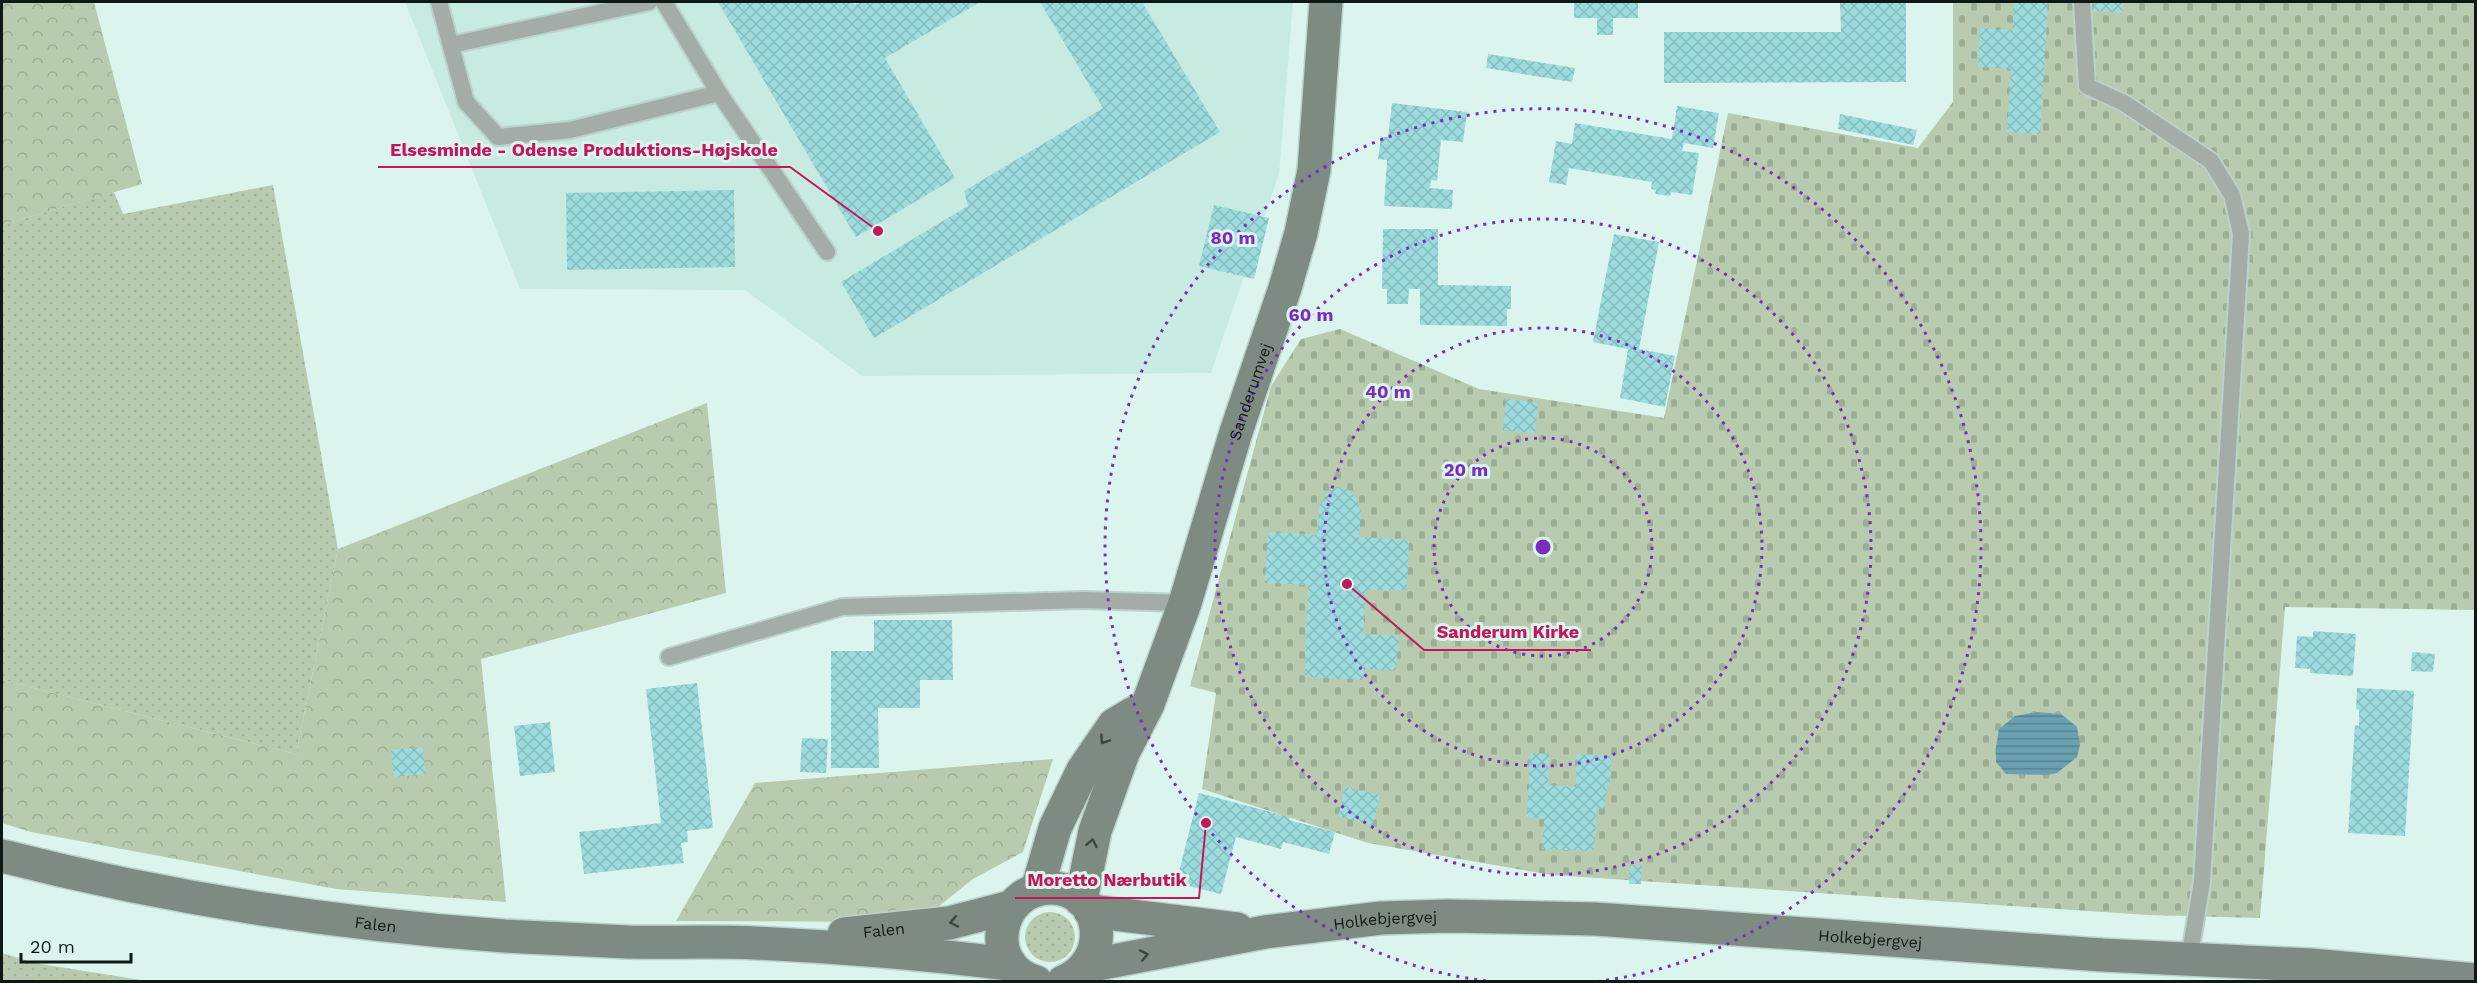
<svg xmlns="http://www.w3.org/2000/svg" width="2477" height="983" viewBox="0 0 2477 983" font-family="'Work Sans',sans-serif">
<defs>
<pattern id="grass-dots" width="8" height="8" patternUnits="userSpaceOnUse" patternTransform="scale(1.5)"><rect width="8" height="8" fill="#b8cbaf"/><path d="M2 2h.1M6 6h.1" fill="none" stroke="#9dae96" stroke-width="1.8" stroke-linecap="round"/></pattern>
<pattern id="forest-crowns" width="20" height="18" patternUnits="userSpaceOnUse" patternTransform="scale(1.5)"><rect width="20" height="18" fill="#b8cbaf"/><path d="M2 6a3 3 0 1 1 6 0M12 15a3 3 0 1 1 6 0" fill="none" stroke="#9dae96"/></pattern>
<pattern id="cemetery-stones" width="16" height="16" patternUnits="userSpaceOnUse" patternTransform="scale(1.5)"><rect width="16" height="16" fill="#b8cbaf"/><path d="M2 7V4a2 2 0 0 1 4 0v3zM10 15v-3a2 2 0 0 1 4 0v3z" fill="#9dae96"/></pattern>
<pattern id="water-rules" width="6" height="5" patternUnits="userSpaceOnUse" patternTransform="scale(1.5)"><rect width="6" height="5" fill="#69a1b2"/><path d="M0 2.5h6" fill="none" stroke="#558290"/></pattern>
<pattern id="building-cross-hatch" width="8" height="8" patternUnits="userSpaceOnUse" patternTransform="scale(1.5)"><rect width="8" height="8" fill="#9ddcde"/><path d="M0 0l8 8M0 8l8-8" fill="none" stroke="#86bcbe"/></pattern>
</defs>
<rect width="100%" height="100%" fill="#dbf5ee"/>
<path fill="#c7eae1" d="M405,2H1293L1279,174L1211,373L862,376L745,290L520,289Z"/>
<path fill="url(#grass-dots)" d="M273,185L338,549L296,754L2,680V225L114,192L123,214Z
M1025 937a25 25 0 1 1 50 0a25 25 0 1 1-50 0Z
M2,953L35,963L147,981H2Z"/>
<path fill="url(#forest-crowns)" d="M2,2H94L142,184L2,225Z
M707,403L726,593L481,659L506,902L336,889L31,832L2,823V680L296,754L338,549Z
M1053,759L1023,852L973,879L919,922L676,921L755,783Z"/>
<path fill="url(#cemetery-stones)" d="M1953,2H2475V610L2285,607L2260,918L2147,915L1552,875L1368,843L1202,789L1216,693L1190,686L1271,386L1301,339L1340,329L1479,389L1664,418L1728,113L1918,148L1953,102Z"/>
<path fill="url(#water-rules)" d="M2037,712L2061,714L2077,727L2080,745L2077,757L2057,773L2048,775L2006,774L1996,762V747L1999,729L2015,716Z"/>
<path fill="url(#building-cross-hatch)" d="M718,2H852L855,5L861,2H980L885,58L955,178L856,237Z
M1040,2H1142L1220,132L874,338L841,282L968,206L964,191L1103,108Z
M1574,2H1638V18H1613V35H1597V18H1574Z
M1840,2H1906V82L1664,83V32H1841Z
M2014,2H2048L2040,134L2007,132L2011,69L1978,67L1980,28L2013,30Z
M2094,2H2123L2122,13L2093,11Z
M1488,54L1575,68L1572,82L1486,68Z
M1392,103L1467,112L1463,142L1441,140L1437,181L1431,180L1430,188L1453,190L1452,209L1384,206L1387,160L1378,159L1381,137H1388Z
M1677,106L1719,113L1713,148L1684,143L1682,151L1699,153L1692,195L1671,192L1670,196L1655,194L1656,190L1651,189L1652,182L1569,168L1566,185L1549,182L1556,141L1572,144L1575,123L1672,139Z
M1840,114L1917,130L1913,145L1838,129Z
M734,190L735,267L567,270L566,193Z
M1214,205L1269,218L1254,279L1199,266Z
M1383,229H1438V285L1511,286V309H1507V326L1420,325V289H1409L1408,304H1387V289H1382Z
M1614,234L1659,242L1639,349L1675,356L1665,407L1620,398L1628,349L1593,342Z
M1506,399L1538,403L1535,433L1503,430Z
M1337,487L1346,488L1357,498L1359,509H1361L1359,537L1409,540L1407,590H1366L1363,634L1399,636L1396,671L1364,669L1363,680L1305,677L1308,585L1265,583L1268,532L1317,535L1319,507L1328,491Z
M874,620H952L953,680H920V708H878L879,768H831V651H874Z
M2313,631L2356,634L2353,676L2310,673V669L2295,668L2297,636L2313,637Z
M2412,652L2435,654L2433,672L2411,671Z
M697,683L713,828L687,831L688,842L681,843L684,863L584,874L579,832L661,823L646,689Z
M2357,688L2414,691L2405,836L2348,833L2355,725L2359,726V710L2356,709Z
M550,722L555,772L520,776L514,726Z
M802,738L828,739L826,773L800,772Z
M423,747L425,774L394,777L391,750Z
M1530,753L1549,754L1548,785L1576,787L1577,754L1611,756L1610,785H1607L1605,809L1597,808L1594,851L1542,849L1544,818H1527Z
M1345,787L1380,795L1373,825L1338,816Z
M1199,793L1290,817L1289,820L1335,832L1329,854L1283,842L1281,849L1236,837L1221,894L1176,883Z
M1630,865L1642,866L1641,884H1629Z"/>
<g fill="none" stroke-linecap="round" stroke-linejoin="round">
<g stroke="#bad2cb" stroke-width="20">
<path id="lane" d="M439,2L466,102L498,137L570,130L719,93
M664,2L719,93L827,252
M2082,2L2087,86L2124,103L2211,161L2232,195L2241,234L2202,882L2189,959
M451,45L649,2
M669,657L842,607L1082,600L1185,603"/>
</g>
<g stroke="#bad2cb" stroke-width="36">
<g id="secondary">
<path id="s1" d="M2,856C166,898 336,924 505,936C546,938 587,940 628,942C670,943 713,941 755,943C840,947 925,954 1010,964"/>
<path d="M1037,890L1055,828L1083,770L1114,725L1134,713"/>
<path id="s2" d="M1081,900L1095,831L1123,753L1148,704L1185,603L1236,432L1285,288L1301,233L1314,170L1326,2"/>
<path d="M1090,911L1237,929"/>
<path id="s3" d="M844,934L949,923L1011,907"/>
<path id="s4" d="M1087,966L1265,932L1381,918L1448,916L1595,919L2102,955L2311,965L2476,980"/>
<path d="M1036,982C982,967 996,888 1051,888C1104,889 1114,961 1063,982"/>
</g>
</g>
<use href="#lane" stroke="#a3aca6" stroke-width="16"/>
<use href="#secondary" stroke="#7e8b83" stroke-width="33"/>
</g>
<defs><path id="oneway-chevron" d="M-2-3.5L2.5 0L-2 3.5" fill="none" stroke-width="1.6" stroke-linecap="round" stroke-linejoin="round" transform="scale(1.5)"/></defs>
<g stroke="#3b4641">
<use href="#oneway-chevron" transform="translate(1104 740) rotate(124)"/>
<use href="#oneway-chevron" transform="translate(1092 843) rotate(-79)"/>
<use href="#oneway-chevron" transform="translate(954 922) rotate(168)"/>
<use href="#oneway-chevron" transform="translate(1144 955) rotate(-11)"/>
</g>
<g fill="none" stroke="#7b2cbf" stroke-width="3" stroke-dasharray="3 6">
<circle cx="1543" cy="547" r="109"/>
<circle cx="1543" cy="547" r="219"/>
<circle cx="1543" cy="547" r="328"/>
<path d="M1486 981A438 438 0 1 1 1600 981"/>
</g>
<g text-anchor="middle" stroke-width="6" stroke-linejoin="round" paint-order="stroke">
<g font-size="16" fill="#0e1815" stroke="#dbf5ee">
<text dy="6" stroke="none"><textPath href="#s2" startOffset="537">Sanderumvej</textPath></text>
<text dy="6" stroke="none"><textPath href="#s4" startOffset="302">Holkebjergvej</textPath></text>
<text dy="6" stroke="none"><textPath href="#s1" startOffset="380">Falen</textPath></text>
<text dy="6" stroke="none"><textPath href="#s3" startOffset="40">Falen</textPath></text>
<text dy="6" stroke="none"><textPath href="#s4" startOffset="788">Holkebjergvej</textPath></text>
</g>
</g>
<circle cx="1543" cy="547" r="9" fill="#7b2cbf" stroke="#dbf5ee" stroke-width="3"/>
<g font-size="18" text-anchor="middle" font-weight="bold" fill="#7b2cbf" stroke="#dbf5ee" stroke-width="6" stroke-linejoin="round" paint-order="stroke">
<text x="1233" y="244">80 m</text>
<text x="1311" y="321">60 m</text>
<text x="1388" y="398">40 m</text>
<text x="1466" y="476">20 m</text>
</g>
<path fill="none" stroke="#c2185b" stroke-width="2" d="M878 231L790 167H378M1347 584L1424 650H1591M1206 823L1199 898H1015"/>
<g fill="#c2185b" stroke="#dbf5ee" stroke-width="2">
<circle cx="878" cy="231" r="6"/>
<circle cx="1347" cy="584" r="6"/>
<circle cx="1206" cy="823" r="6"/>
</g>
<g font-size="18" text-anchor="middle" font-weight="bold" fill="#c2185b" stroke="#dbf5ee" stroke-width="6" stroke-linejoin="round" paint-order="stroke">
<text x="584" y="156">Elsesminde - Odense Produktions-Højskole</text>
<text x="1508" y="638">Sanderum Kirke</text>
<text x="1107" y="886">Moretto Nærbutik</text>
</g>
<rect width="2477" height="983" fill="none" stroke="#0e1815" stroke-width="6"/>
<path d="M21 953v9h110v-9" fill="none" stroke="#0e1815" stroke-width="3"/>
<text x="30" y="953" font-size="18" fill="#0e1815" stroke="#dbf5ee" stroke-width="4.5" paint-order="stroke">20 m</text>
</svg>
